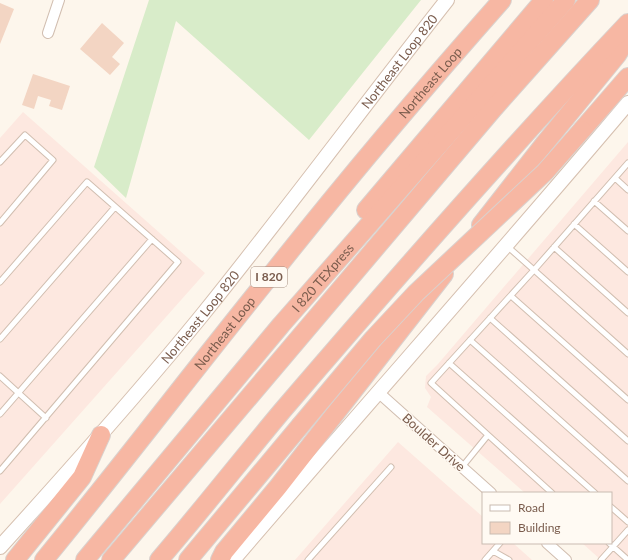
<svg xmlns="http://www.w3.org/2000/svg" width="628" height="560" viewBox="0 0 628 560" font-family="Lato,sans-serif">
<rect width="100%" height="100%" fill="#fdf6ec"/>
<path fill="#fde8e0" d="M23,112L205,273L0,504V138Z
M628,142V560H601L582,543H611V493H525L427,407L431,397L425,388L426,376L438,364Z
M398,442L483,517V543H513L532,560H295Z"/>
<path fill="#d8ecc9" d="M149,0H421L309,140L176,21L126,198L94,167Z"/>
<path fill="#f3d5c3" d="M0,3L14,9L0,44Z
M102,23L124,43L112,57L120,64L110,75L80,49Z
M33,74L70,86L62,110L49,106L51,100L38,96L34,109L22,105Z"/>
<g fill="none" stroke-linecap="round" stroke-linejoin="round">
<g stroke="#d1beb0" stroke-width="7">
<path id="lane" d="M0,162L25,135L53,160L0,223
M628,163L534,270L628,354
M615,178L628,190
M594,201L628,231
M574,224L628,272
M554,247L628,313
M0,282L87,182L178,262L0,471
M511,296L628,400
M490,318L628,441
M0,339L115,207
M470,340L628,481
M449,363L595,493
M0,376L46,418
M0,414L152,239
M488,435L552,493
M462,467L488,435L431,383L534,270L507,246
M611,507L628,522
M609,543L628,560
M493,551L509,560
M308,560L391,467
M485,560L500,543
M601,560L628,530"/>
</g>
<g stroke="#d1beb0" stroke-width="12">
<path id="street" d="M48,33L59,0
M378,392L491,493
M547,543L566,560"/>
</g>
<g stroke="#d6c0b0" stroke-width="16">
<g id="secondary">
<path id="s1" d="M0,547C69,471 138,394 203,314C286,211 365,104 447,0"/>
<path d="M233,560C364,407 498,257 628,103"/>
</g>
</g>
<g stroke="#dad1cd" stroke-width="20">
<g id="highway">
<path d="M582,130L628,77"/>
<path d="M366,210L544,0"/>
<path d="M481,225L545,143L617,55L628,37"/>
<path d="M15,560L82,477L101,435"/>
<path id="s2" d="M44,560C123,464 197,366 275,270C348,178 424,88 502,0"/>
<path id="s3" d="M85,560L281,325L566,0"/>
<path d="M111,560L494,108L590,0"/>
<path d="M159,560C201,511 241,460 282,411C395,279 509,149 628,23"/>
<path d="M188,560L300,426"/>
<path d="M220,560L224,552L278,487L444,274"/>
</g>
</g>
<use href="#lane" stroke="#fff" stroke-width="5"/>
<use href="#street" stroke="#fff" stroke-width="10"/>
<use href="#secondary" stroke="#fff" stroke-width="14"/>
<use href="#highway" stroke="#f7b7a3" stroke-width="18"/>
<g stroke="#dad1cd" stroke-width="20" stroke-linecap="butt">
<path id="highway-bridge" d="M300,426L373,339L416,293L545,172L582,130"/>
</g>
<use href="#highway-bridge" stroke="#f7b7a3" stroke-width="18"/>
</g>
<g text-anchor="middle" stroke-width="3" stroke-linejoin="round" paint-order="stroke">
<rect fill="#fffaf3" stroke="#a28b7f" stroke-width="1" x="251" y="267" width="36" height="20" rx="3"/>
<g font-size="12" font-weight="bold" fill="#7a5c4d">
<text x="269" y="281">I 820</text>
</g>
<g font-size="13" fill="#7a5c4d" stroke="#fffaf3">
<text dy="5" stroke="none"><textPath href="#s1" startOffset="629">Northeast Loop 820</textPath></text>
<text dy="5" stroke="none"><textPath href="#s2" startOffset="614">Northeast Loop</textPath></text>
<text dy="5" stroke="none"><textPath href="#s3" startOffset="369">I 820 TEXpress</textPath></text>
<text dy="5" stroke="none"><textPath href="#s1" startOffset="305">Northeast Loop 820</textPath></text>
<text dy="5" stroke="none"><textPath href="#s2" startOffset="290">Northeast Loop</textPath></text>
<text transform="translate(434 442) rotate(42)" y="5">Boulder Drive</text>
</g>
</g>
<rect x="482" y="492" width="130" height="52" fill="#fffaf3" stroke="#cabbb1"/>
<rect x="490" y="505" width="20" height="6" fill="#ffffff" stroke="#cabbb1"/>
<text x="518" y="512" font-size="12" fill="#7a5c4d">Road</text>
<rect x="490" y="522" width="20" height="12" fill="#f3d5c3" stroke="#cabbb1"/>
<text x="518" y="532" font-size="12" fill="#7a5c4d">Building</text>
</svg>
